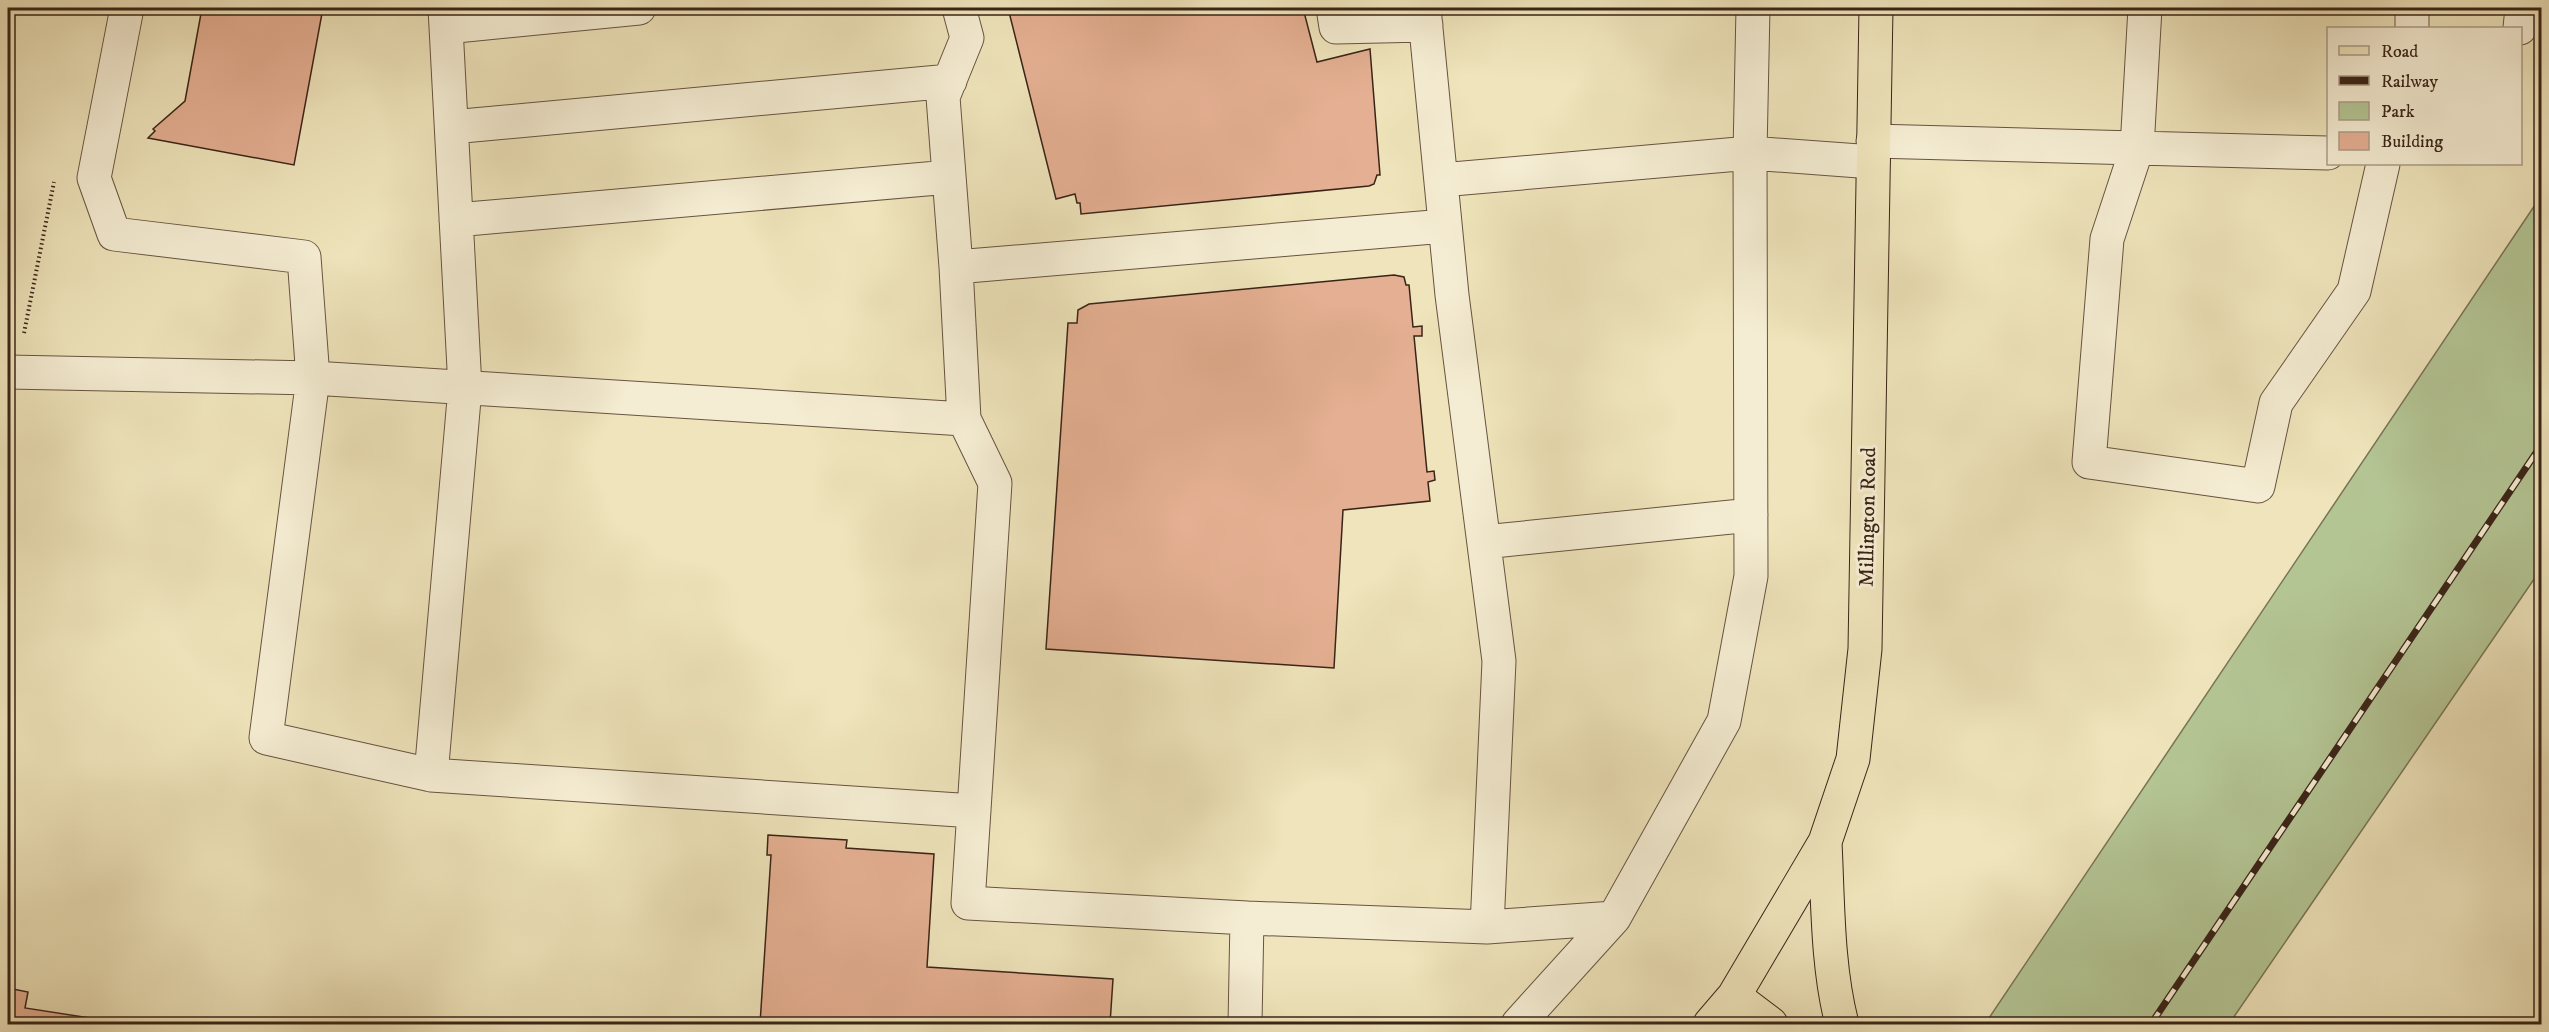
<svg xmlns="http://www.w3.org/2000/svg" width="2549" height="1032" viewBox="0 0 2549 1032" font-family="'IM FELL DW Pica',serif">
<rect width="100%" height="100%" fill="#efe4bb"/>
<filter id="stains"><feTurbulence type="fractalNoise" baseFrequency=".00333" numOctaves="4"/><feColorMatrix values="0 0 0 0 .2 0 0 0 0 .09 0 0 0 0 .02 0 0 0 .5 -.17"/></filter>
<radialGradient id="worn" r=".72"><stop offset=".6" stop-color="#630" stop-opacity="0"/><stop offset="1" stop-color="#630" stop-opacity=".3"/></radialGradient>
<path fill="#b4c594" stroke="#777456" stroke-width="1.5" d="M2541,196V569L2229,1024H1985Z"/>
<path fill="#e4af92" stroke="#3a2417" stroke-width="1.5" d="M202,8H323L294,165L148,138L155,131L153,129L185,101Z
M1008,8H1303L1317,62L1370,49L1380,175H1377L1374,184L1369,186L1081,214L1080,203H1077L1075,194L1056,199Z
M1394,275L1404,277L1406,285H1409L1413,327L1422,326V336H1414L1427,472L1434,471L1435,480L1428,482L1430,501L1343,510L1334,668L1046,649L1068,323H1077L1078,310L1089,304Z
M768,835L847,840L846,848L934,854L927,967L1113,979L1110,1024H760L771,855H767Z
M8,988L28,992L25,1008L129,1024H8Z"/>
<g fill="none" stroke-linecap="round" stroke-linejoin="round">
<g stroke="#675440" stroke-width="35">
<path id="minor" d="M127,8L94,178L114,234L304,257L313,378L964,419L995,483L968,903L1247,918
M445,8L465,388L431,775L974,811
M959,8L967,38L943,97L956,267L1445,226
M1333,8L1336,27L1426,25
M2145,8L2137,148L2107,239L2089,462L2258,486L2276,403L2354,291L2383,164
M2412,8V28
M446,27L639,8
M2520,28L2522,8
M452,127L950,81
M1873,141L2328,153
M1441,180L1750,153L1873,162
M456,220L949,177
M956,267L964,419
M8,372L313,378L266,738L431,775
M1484,542L1751,515
M1487,927L1614,918L1724,721L1751,576L1750,153L1753,8
M1245,1024L1247,918L1487,927L1499,661L1452,295L1424,8
M1518,1024L1614,918"/>
</g>
<g stroke="#3a2417" stroke-width="35">
<path id="major" d="M1825,842C1828,902 1827,966 1842,1024
M1734,996L1771,1024
M1710,1024L1734,996L1825,842L1853,759L1865,649L1876,8"/>
</g>
<path stroke="#3a2417" stroke-width="4" stroke-dasharray="1.5 3" stroke-linecap="butt" d="M24,333L54,182
M8,419L10,408"/>
<use href="#minor" stroke="#f5edd3" stroke-width="33"/>
<use href="#major" stroke="#efe4bb" stroke-width="33"/>
<g stroke="#3a2417" stroke-width="7">
<path id="rail" d="M2151,1024L2542,444"/>
</g>
<use href="#rail" stroke="#f5edd3" stroke-width="4.5" stroke-dasharray="14" stroke-linecap="butt"/>
</g>
<g text-anchor="middle" stroke-width="6" stroke-linejoin="round" paint-order="stroke">
<g font-size="21" fill="#3a2417" stroke="#f5edd3">
<text transform="translate(1867 517) rotate(-89)" y="7">Millington Road</text>
</g>
</g>
<rect width="2549" height="1032" fill="none" stroke="#efe4bb" stroke-width="30"/>
<rect x="9" y="9" width="2531" height="1014" fill="none" stroke="#3a2417" stroke-width="3"/>
<rect x="15" y="15" width="2519" height="1002" fill="none" stroke="#3a2417" stroke-width="1.5"/>
<rect x="2327" y="27" width="195" height="138" fill="#f5edd3" stroke="#aa9d88" stroke-width="1.5"/>
<rect x="2339" y="46" width="30" height="9" fill="#efe4bb" stroke="#aa9d88" stroke-width="1.5"/>
<text x="2381" y="57" font-size="18" fill="#3a2417">Road</text>
<rect x="2339" y="76" width="30" height="9" fill="#3a2417" stroke="#aa9d88" stroke-width="1.5"/>
<text x="2381" y="87" font-size="18" fill="#3a2417">Railway</text>
<rect x="2339" y="102" width="30" height="18" fill="#b4c594" stroke="#aa9d88" stroke-width="1.5"/>
<text x="2381" y="117" font-size="18" fill="#3a2417">Park</text>
<rect x="2339" y="132" width="30" height="18" fill="#e4af92" stroke="#aa9d88" stroke-width="1.5"/>
<text x="2381" y="147" font-size="18" fill="#3a2417">Building</text>
<rect width="100%" height="100%" filter="url(#stains)"/>
<rect width="100%" height="100%" fill="url(#worn)"/>
</svg>
